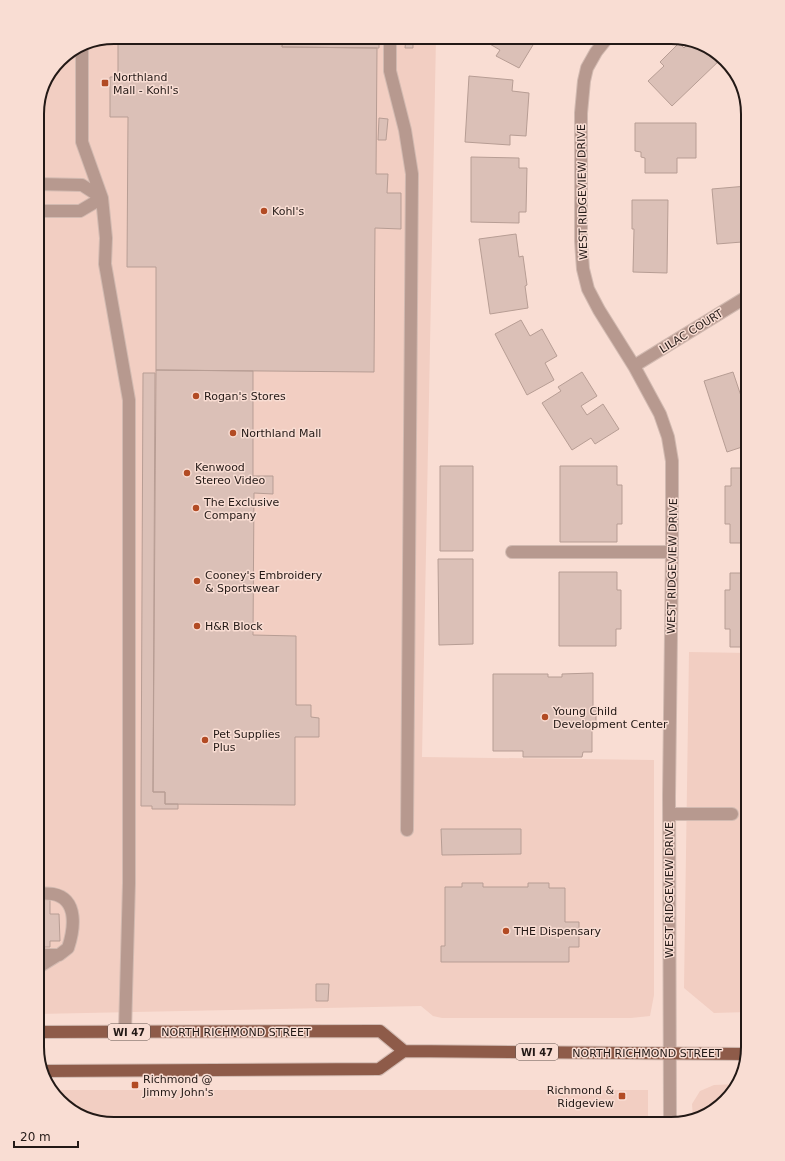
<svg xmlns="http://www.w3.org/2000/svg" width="785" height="1161" viewBox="0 0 785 1161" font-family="'DejaVu Sans',sans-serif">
<rect width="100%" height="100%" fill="#f9ddd3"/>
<path fill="#f2cec2" d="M114,37H436L422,757L654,760V995L650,1016L631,1018H442L433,1016L421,1006L37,1014V109L60,59L85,43Z
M689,652L748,653V1012L714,1013L684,988Z
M738,1084L709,1114L693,1118L692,1104L700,1091L714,1085Z
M52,1090H648V1124H109L75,1114Z"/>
<path fill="#dbc0b7" stroke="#b79d94" d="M118,37H283L282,47L377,48L376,174H388L387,193H401V229L375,228L374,372L156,370V267H127L128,117H110V77H118Z
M283,37H379V48L282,47Z
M406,37H413V48H405Z
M478,37H531L536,40L519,68L496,56L500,50Z
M690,42L714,50L722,58L672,106L648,81L664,66L660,62L679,43L684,48Z
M469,76L513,80L512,91L529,93L526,136L510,135V145L465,142Z
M379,118L388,119L386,140H378Z
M635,123H696V158H677V173H645V158L641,157V152L635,151Z
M471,157L519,158V168H527L526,212H519V223L471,222Z
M747,186L748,233L742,234V242L717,244L712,189Z
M632,200H668L667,273L633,272L634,229H632Z
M516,234L519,257L523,256L527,285L525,286L528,308L490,314L479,239Z
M521,320L530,336L542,329L557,356L545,363L554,380L527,395L495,334Z
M156,370L253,371V476H273V494L254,493L253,635L296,636V705H311V717L319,718V737H295V805L165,804V792H153Z
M582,372L597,396L581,406L587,415L603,404L619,429L595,444L591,438L572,450L542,403L561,391L558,387Z
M733,372L748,417V445L727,452L704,381Z
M143,373H155L153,792H165V804H178V809H152V806H141Z
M440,466H473V551H440Z
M560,466H617V485H622V524H617V542H560Z
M731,468H748V543H730V524H725V486H731Z
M438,559H473V644L439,645Z
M559,572H617V590H621V629H616V646H559Z
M730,573H748V647H730V629H725V590H730Z
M593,673V708H596V726H592V752H583L582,757H523V751H493V674H548V677H562V674Z
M441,829H521V854L442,855Z
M462,883H483V887H528V883H549V888H565V922H579V947H569V962H441V946H445V887H462Z
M37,899H50V914H59L60,941H50V947H37Z
M316,984H329L328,1001H316Z"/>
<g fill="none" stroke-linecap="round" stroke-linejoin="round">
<g stroke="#d2bab1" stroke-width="14">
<path id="minor" d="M390,37V71L405,130L412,174L407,830
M608,37L596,52L587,68L584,81L581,113V241L583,269L588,289L599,310L634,366L660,414L668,437L672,461V552L669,796L670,1124
M82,45V142L102,198L106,238L105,264L129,400V883L125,1032
M37,184L82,185L102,198
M37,211H80L102,198
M634,366L748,296
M512,552H672
M669,814H732
M37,955H59L68,948C74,930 79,899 53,894C48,893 42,894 37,893
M37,968L58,955"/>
</g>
<g stroke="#d2bab1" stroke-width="14">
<path id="major" d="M37,1032L380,1031L404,1051
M43,1071L379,1069L404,1051L746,1054"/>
</g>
<use href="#minor" stroke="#b7998f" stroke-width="12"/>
<use href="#major" stroke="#8e5b49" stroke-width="12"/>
</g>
<g fill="#b24b24" stroke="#f9ddd3" stroke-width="1.5">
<rect x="101" y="79" width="8" height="8" rx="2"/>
<circle cx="264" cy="211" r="4"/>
<circle cx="196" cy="396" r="4"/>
<circle cx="233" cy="433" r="4"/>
<circle cx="187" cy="473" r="4"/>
<circle cx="196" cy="508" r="4"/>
<circle cx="197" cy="581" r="4"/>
<circle cx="197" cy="626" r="4"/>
<circle cx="545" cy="717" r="4"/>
<circle cx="205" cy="740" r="4"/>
<circle cx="506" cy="931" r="4"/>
<rect x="131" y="1081" width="8" height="8" rx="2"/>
<rect x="618" y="1092" width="8" height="8" rx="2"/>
</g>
<g text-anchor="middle" stroke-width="3" stroke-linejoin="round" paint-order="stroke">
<g fill="#f9ddd3" stroke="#63544f" stroke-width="1">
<rect x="108" y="1024" width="42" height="16" rx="3"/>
<rect x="516" y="1044" width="42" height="16" rx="3"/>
</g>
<g font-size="10" font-weight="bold" fill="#231916">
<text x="129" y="1036">WI 47</text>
<text x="537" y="1056">WI 47</text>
</g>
<g font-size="11" fill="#231916" stroke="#f9ddd3" text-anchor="start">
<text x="113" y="81">Northland<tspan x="113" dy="13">Mall - Kohl's</tspan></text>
<text x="272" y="215">Kohl's</text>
<text x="204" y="400">Rogan's Stores</text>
<text x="241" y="437">Northland Mall</text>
<text x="195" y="471">Kenwood<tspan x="195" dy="13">Stereo Video</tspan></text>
<text x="204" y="506">The Exclusive<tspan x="204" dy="13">Company</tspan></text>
<text x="205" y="579">Cooney's Embroidery<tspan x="205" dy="13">&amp; Sportswear</tspan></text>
<text x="205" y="630">H&amp;R Block</text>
<text x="553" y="715">Young Child<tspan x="553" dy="13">Development Center</tspan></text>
<text x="213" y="738">Pet Supplies<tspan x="213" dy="13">Plus</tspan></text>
<text x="514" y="935">THE Dispensary</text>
<text x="143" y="1083">Richmond @<tspan x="143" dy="13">Jimmy John's</tspan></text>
<text x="614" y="1094" text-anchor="end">Richmond &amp;<tspan x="614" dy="13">Ridgeview</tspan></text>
</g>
<g font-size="11" fill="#231916" stroke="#f9ddd3">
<text transform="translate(582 192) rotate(-91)" y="4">WEST RIDGEVIEW DRIVE</text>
<text transform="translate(691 331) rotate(-32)" y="4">LILAC COURT</text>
<text transform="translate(672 566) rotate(-89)" y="4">WEST RIDGEVIEW DRIVE</text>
<text transform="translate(669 890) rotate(-90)" y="4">WEST RIDGEVIEW DRIVE</text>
<text x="236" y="1036">NORTH RICHMOND STREET</text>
<text x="647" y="1057">NORTH RICHMOND STREET</text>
</g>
</g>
<path d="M0 0H785V1161H0ZM114 44H671A70 70 0 0 1 741 114V1047A70 70 0 0 1 671 1117H114A70 70 0 0 1 44 1047V114A70 70 0 0 1 114 44Z" fill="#f9ddd3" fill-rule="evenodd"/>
<path fill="none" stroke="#231916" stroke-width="2" d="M114 44H671A70 70 0 0 1 741 114V1047A70 70 0 0 1 671 1117H114A70 70 0 0 1 44 1047V114A70 70 0 0 1 114 44Z"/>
<path d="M14 1141v6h64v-6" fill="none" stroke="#231916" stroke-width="2"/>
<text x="20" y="1141" font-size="12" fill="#231916" stroke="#f9ddd3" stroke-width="3" paint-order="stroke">20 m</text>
</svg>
